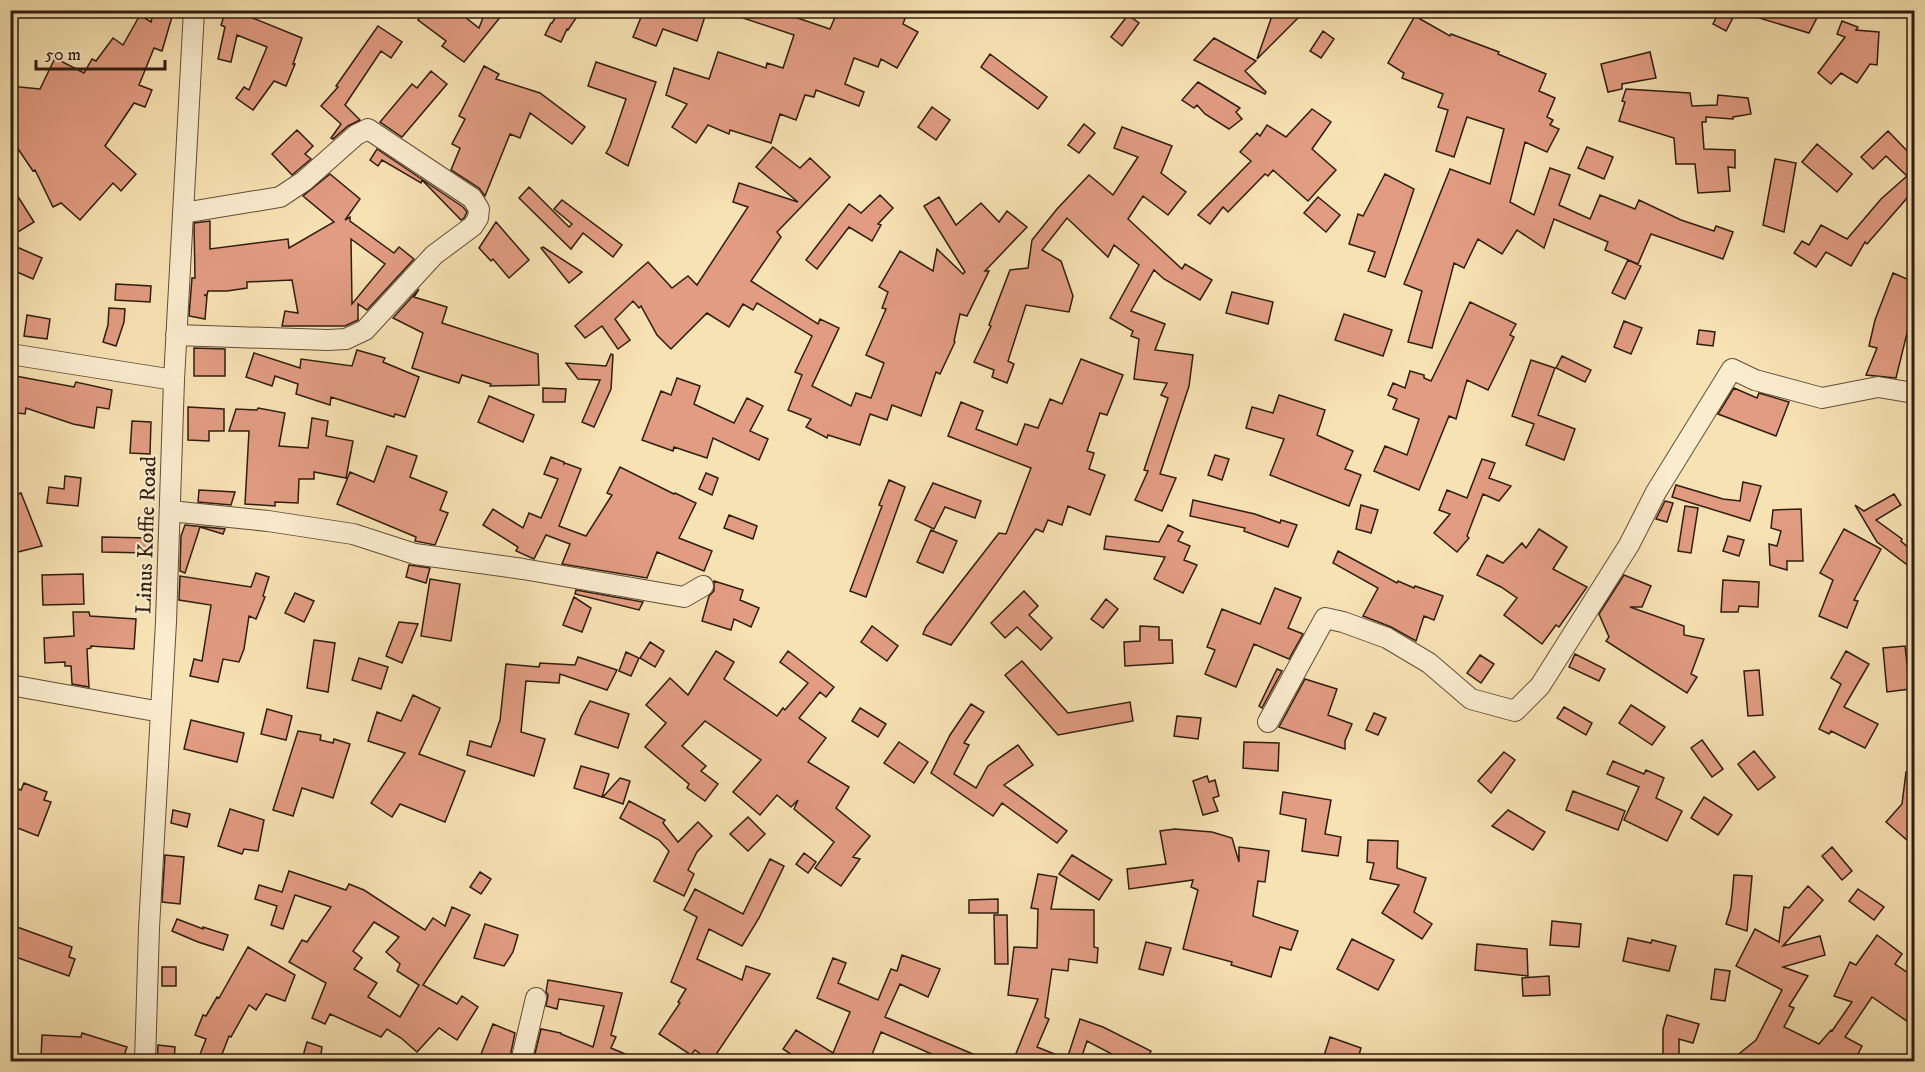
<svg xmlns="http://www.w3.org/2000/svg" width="1925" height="1072" viewBox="0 0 1925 1072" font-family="'IM FELL DW Pica',serif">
<rect width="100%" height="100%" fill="#f7e2b3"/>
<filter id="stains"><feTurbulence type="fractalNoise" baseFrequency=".00333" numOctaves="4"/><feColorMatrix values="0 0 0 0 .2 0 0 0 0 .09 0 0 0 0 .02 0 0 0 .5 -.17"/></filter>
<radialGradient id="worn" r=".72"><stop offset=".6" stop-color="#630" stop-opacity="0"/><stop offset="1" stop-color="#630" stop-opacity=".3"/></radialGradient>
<path fill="#e29c82" stroke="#2f1d0f" stroke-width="1.5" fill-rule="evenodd" d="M154,10H174L162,51L154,48L139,85L152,90L145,107L134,103L105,146L136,174L121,191L113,183L80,220L61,203L53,207L35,170L33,171L10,137V86L40,89L55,58L84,73L92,59L96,61L113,38L123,45L140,15L151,22Z
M226,10H233L302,38L293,64H295L286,86L274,81L253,110L236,98L244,87L249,90L267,47L237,35L231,62L218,59L225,27L221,25Z
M425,10H456L479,28L486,10H506L464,62L442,46L446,41L418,20Z
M560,10H570L578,15L568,30L567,29L561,42L545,35L551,23H552Z
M644,10H707L697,41L663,29L656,46L633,37Z
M728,10H774L830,29L838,10H908L903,24L918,32L897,68L881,59L878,67L854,58L845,84L864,92L859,106L816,90L814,97L805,95L796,120L780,114L771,143L730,130L729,134L708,125L696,143L672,127L687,104L666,95L674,68L709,79L718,52L766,68L767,63L783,68L794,35L728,13Z
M1274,10H1306L1257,59Z
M1720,10H1737L1726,31L1713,24Z
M1747,10H1821L1809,33L1746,14Z
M1128,15L1139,23L1122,46L1111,37Z
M1415,16L1450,36L1451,34L1499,52L1498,54L1546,74L1539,91L1555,98L1547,117L1553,120L1550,125L1559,129L1547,152L1525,142L1510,202L1534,215L1550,168L1570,175L1559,205L1590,219L1600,195L1635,209L1639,200L1681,220L1714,231L1716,226L1733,232L1723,259L1651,234L1638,264L1605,250L1608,242L1554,219L1544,248L1517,230L1502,254L1478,239L1464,268L1454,263L1432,348L1408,342L1422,291L1404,284L1450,169L1490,184L1504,129L1467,117L1454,157L1436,151L1448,110L1438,107L1443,94L1402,78L1404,73L1388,63Z
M1842,21L1858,27L1856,30L1879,32L1877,65L1870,64L1857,83L1841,73L1831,84L1818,73L1845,37L1837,34Z
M378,26L402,42L391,58L381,51L345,105L360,120L348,126L333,139L331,138L341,124L321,106L338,87L336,86Z
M1323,31L1334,39L1321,58L1310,51Z
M1214,38L1256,61L1245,71L1266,92L1265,94L1194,60Z
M1650,52L1656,78L1622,84V89L1608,92L1601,64Z
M990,54L1047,97L1038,109L981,67Z
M596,62L656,82L628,166L606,153L610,146L626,99L588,86Z
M484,66L499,74L496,79L540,93L585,127L572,144L530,113L520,138L510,134L485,196L479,188L451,170L460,148L452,144L465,119L459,116Z
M431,71L447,84L402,137L380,122L412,84L417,88Z
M1198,82L1240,108L1236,112L1242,119L1229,129L1205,114L1197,105L1194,108L1182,100Z
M1626,89L1690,93L1692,106L1717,105L1718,95L1748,98L1751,114L1733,117V119L1706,117V122H1702L1704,149L1735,150V168L1728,167L1730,191L1698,193L1695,164H1676L1674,138L1619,121L1625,102L1622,101Z
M932,107L950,120L936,140L918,127Z
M1312,109L1331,122L1312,149L1336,170L1308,201L1273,170L1268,176L1265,174L1228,212L1223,207L1210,224L1198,215L1251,161L1240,152L1257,133L1260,136L1267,125L1286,137Z
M1084,124L1095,133L1079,153L1068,145Z
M1122,127L1172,146L1161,173L1186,192L1168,215L1143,196L1128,219L1182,269L1185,264L1212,280L1200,300L1164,279L1154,270L1131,311L1165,324L1155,350L1193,355L1189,386L1160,474L1176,478L1162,511L1135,500L1148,471L1144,470L1168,398L1161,395L1167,383L1134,379L1139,339L1131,336L1133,331L1110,318L1139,265L1114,245L1108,257L1067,218L1042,250L1061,261L1073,296L1069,312L1026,305L1008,361L1014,364L1007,383L992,377L994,370L974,362L991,326L989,325L1010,270L1028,268L1032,240L1057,209L1089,175L1113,195L1138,157L1114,148Z
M297,130L313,146L305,154L311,159L292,175L272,154Z
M1888,131L1914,158V204L1908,197L1867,244L1865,242L1851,266L1826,252L1816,267L1794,253L1802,241L1809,245L1821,225L1847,239L1881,199L1907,176L1886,156L1873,169L1861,157Z
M1817,144L1852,174L1837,192L1802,162Z
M773,147L800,168L810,158L830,177L777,232L781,237L751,281L818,324L820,319L839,328L812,386L851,406L856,393L871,398L884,363L866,355L886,309L882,308L888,292L879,287L900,251L933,271L937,249L963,274L965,272L924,206L939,197L956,225L981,203L999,222L1007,211L1027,227L985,271H989L967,316L960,314L954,341L955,342L940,374L936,372L921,416L892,405L887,420L870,414L860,445L828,435L827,438L806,427L811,419L788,410L802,375L795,372L812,336L757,303L753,310L743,304L729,327L707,313L671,349L657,335L641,306L639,308L633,301L615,319L630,340L618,349L602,326L585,338L575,326L648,262L672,288L688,276L697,285L748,207L733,202L739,183L798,202L756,167Z
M1587,147L1613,157L1604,179L1578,168Z
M377,149L463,207L467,212L464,218L461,220L422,180L421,183L382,160L378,166L370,160Z
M1775,159L1796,163L1784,232L1763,225Z
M330,174L360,199L345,220L350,217V221L394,253L399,247L414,259L367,310L358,304V320L345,326H282L285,311L298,313L292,280L247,282V288L227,291H208L207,295H204L207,296L205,319L189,316L192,278H195L194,223L210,221V249L288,239L289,248L334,222L303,196ZM351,239L385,264L352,304Z
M1385,174L1414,189L1385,277L1368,271L1375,252L1349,244L1358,214L1363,216Z
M10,184L34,222L10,237Z
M529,187L569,227L572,224L554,209L562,200L622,245L613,257L583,233L571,249L519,198Z
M880,195L893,208L878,224L881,225L872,241L849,227L817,269L806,260L849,204L861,213Z
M1318,197L1340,215L1326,232L1304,213Z
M496,222L529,260L509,278L493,259L491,261L479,248Z
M10,244L42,258L33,279L10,269Z
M543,247L582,272L569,283L541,248Z
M1628,260L1641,266L1625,299L1612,293Z
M1893,273L1914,282V327L1909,325L1896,378L1866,375L1877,348L1869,346L1875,320Z
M116,284L151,286L150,302L115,300Z
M419,289L414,297L447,307L442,323L538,354L539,385L490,386L491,384L462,375L459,383L412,368L423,333L393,318Z
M1232,292L1273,302L1268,324L1226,313Z
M1470,302L1516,324L1510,335L1514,337L1488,390L1467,380L1456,419L1449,416L1419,490L1374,471L1385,446L1407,455L1419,419L1393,409L1397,399L1388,395L1393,383L1405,388L1410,371L1424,375V378L1431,381Z
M109,308L125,309L124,322L116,346L103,342L108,325Z
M1344,314L1392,330L1383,356L1335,340Z
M27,315L50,319L47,339L24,336Z
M1624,321L1642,328L1631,354L1614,347Z
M1699,330L1715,332L1713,346L1697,344Z
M194,348L225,349V376H194Z
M357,350L385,358L383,362L419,377L405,417L395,414L394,417L331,397L330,405L296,394L298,384L275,376L272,386L246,377L254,353L300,368L301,359L352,366Z
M611,354L613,355L611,389L594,427L582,422L600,380L578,379L566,363L606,366Z
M1562,356L1591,370L1585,382L1556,368Z
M1081,359L1123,375L1107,415L1100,413L1087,451L1094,453L1089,469L1105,475L1090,515L1068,506L1062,525L1048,520L1043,532L1036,529L951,645L923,634L926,627L999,533L1006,534L1031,468L948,436L961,402L983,411L976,429L1017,445L1025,424L1038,428L1050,399L1062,404Z
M1531,360L1555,368L1538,415L1575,429L1564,460L1526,445L1534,424L1512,416Z
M10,375L74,387L76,382L112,390L109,409L97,407L94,428L73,424L26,408L25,414L10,412Z
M677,378L700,386L694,404L734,423L747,398L763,406L750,431L768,439L759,460L713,438L707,458L674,447L673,451L642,440L661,391L671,395Z
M543,388L566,389L565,402H543Z
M1734,388L1757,398L1759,393L1789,402L1776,436L1718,414Z
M1279,395L1325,410L1317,435L1353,451L1345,469L1361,475L1349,506L1270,475L1284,439L1246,428L1252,407L1273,413Z
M489,396L534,415L523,442L478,422Z
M188,407L224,409V431H209V441L188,440Z
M258,408L285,413L279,446L308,448L312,418L328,421L326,436L353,441L346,478L314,472V479H299L298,503L275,502V506L245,504L249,431H229L236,409L257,410Z
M132,421L151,422L150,454L130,453Z
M387,446L417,456L410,477L447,492L440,510L448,513L435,545L415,541L416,537L337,504L350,472L374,482Z
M1215,455L1229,459L1222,480L1208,475Z
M551,457L564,462V464L565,463L581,469L559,526L586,536L612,495L607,493L620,467L674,494L675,493L696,503L679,538L712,551L704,571L657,552L647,578L562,564L570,544L546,535L534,559L516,551L518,547L483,525L493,509L523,528L529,513L541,518L558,479L544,474Z
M1482,459L1495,463L1489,478L1511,486L1499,501L1483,494L1467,536L1469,538L1457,552L1434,533L1450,514L1439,510L1447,490L1467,498Z
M706,473L718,478L712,495L699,489Z
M65,476L81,478L78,506L47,503L49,487L64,489Z
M889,480L905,487L866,597L850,591L882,506L879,505Z
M1743,482L1761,486L1750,521L1672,497L1676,485L1723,499L1740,501Z
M933,483L981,501L975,518L945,507L934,529L915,520Z
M199,490L235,492L231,505L198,502Z
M21,493L42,546L10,554V531L17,530L10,515V497Z
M1894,494L1901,505L1876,520L1902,539L1901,541L1914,553V570L1877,542L1855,505L1864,511Z
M1193,500L1255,514L1280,523L1281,520L1297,525L1288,547L1244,531L1245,528L1190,516Z
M1665,501L1673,503L1667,522L1656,519Z
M1361,505L1378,510L1371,533L1356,529Z
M1685,506L1698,508L1691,553L1678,551Z
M1801,509L1803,561H1787V570L1770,565L1769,544L1777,546L1781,531L1771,528L1773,510Z
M729,515L757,526L753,539L724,528Z
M185,525L225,529L223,534L200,527L185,573L180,571L181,536Z
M1168,525L1183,532L1178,541L1190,546L1184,560L1197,565L1183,593L1154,579L1165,557L1104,549L1106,536L1159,542Z
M1539,529L1567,547L1553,569L1587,587L1559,627L1556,625L1542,644L1504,615L1517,598L1501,587L1477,575L1487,555L1503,563L1522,543L1526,548Z
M1844,529L1881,549L1854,600L1858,601L1847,628L1819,616L1833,580L1820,573Z
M931,530L957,541L943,573L917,562Z
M1728,536L1744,540L1739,556L1723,551Z
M102,537L149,538L148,553L102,552Z
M1338,551L1397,583L1398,581L1414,588L1415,586L1443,596L1434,620L1424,616L1416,641L1391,627L1363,616L1378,588L1333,563Z
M409,565L430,568L426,583L406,577Z
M256,573L269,577L263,596L265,597L256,619L249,616L244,649L239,662L223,659L218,682L190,676L194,659L202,661L211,605L179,600L180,576L251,587Z
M83,574L84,604L43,605L42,575Z
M1624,575L1651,586L1642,607H1630L1684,626V635L1704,639L1691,674L1697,677L1687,693L1606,641L1609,637L1599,614Z
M430,579L460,584L451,641L421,636Z
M1723,580L1759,582L1758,607L1739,606L1738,612H1721Z
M714,581L743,590L740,600L759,608L751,627L734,619L731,630L702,621L709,596L714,591Z
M1275,588L1301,598L1288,628L1303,634L1289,659L1254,644L1236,687L1205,674L1215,650L1207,647L1222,609L1260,624Z
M576,590L643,602L639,610L575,594Z
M1024,591L1038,606L1029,615L1052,638L1041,650L1017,627L1005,638L991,623Z
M295,593L314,601L304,622L285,613Z
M574,597L591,608L582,632L563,625Z
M1106,599L1118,609L1103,628L1091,619Z
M73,612H89L90,616L136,619L134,649L91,646V648L87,649L89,687L72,684L71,666H65V662L45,663L44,638L74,636Z
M399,622L418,624L402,663L386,656Z
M872,626L898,646L887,661L861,642Z
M1140,626L1159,627V640H1172L1173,663L1125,666L1124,642L1140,641Z
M314,640L335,643L328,692L307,688Z
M650,642L664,651L655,667L640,658Z
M1905,646L1910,689L1887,692L1883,648Z
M716,651L734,662L724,679L777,716L783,708L785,710L808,683L780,662L788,651L834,687L826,697L820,692L799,718L826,738L808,762L849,787L836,808L870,836L853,857L860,859L841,886L815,868L834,842L794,809L798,800L791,807L777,795L760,815L733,792L761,760L705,721L682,746L706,766L701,771L718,784L705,801L687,788L689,784L645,747L666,723L646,705L670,678L688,695Z
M1846,651L1869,664L1844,707L1878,724L1865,748L1831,731L1829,734L1819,729L1841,684L1831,678Z
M626,652L639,658L631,676L619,671Z
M1575,654L1605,669L1599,681L1569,667Z
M1480,655L1494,664L1481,683L1467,673Z
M578,657L617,670L607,690L560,674L559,683L526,681L521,732L545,739L534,776L467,755L470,741L491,747L500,720L506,664L539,667L540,663L575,665Z
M359,658L388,667L381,689L352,680Z
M1022,661L1068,713L1130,702L1133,721L1058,735L1005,675Z
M1277,669L1282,671L1262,708L1259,706Z
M1759,670L1763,715L1748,716L1744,671Z
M1305,679L1337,689L1328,715L1352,724L1345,741V749L1279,727Z
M413,695L440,708L419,754L465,771L445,822L400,804L392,817L371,803L405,753L368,741L377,712L401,721Z
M590,701L629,714L618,748L575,734L581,717Z
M971,704L984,712L964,743L969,745L954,774L976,788L988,766L1018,745L1033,765L1004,785L1067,831L1057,843L1002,803L993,816L931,773L950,735Z
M1631,705L1665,727L1652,745L1619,723Z
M1564,707L1592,723L1586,735L1557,718Z
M860,708L886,724L878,737L852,721Z
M267,709L292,716L286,740L261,734Z
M1374,713L1386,718L1378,735L1366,730Z
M1177,716L1201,718L1198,739L1174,736Z
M191,720L244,733L237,762L184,749Z
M298,731L321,735L320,740L333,743L334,739L350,744L333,798L302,788L293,816L273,810Z
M1702,740L1723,769L1712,777L1691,748Z
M899,742L928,762L914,783L884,763Z
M1244,742L1279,743L1278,771L1243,768Z
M1754,751L1775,777L1758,790L1738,764Z
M1504,752L1515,760L1491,793L1478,781Z
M1613,761L1644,774L1646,770L1664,778L1656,798L1682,811L1667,841L1624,820L1639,787L1607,774Z
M581,766L609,774L602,797L574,788Z
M1906,772L1914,773V846L1886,822L1902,804Z
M1207,776L1209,782L1215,780L1219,796L1213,798L1218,811L1203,815L1193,781Z
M620,778L630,781L623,804L603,797Z
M24,783L47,792L44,800L51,802L38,836L10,825V786L21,790Z
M1573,791L1625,811L1618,830L1566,810Z
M1283,792L1331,800L1325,834L1341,837L1338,856L1302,851L1306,819L1280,814Z
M1704,797L1732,815L1718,835L1691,818Z
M629,801L665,820L663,823L678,842L698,822L712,836L697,852L688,870L694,874L684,896L654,881L669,851L659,840L620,818Z
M230,809L264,820L258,851L244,849L242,854L218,846Z
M173,810L190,814L187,827L171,823Z
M1508,810L1545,832L1533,850L1492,826Z
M748,817L765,834L748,851L730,834Z
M1175,829L1212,832L1232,838L1239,862V847L1269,851L1265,882L1258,881L1253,916L1298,931L1291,950L1280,947L1271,977L1231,965L1232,962L1183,949L1198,890L1191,887L1193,880L1129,889L1127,869L1166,864L1160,831Z
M1368,840L1398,841L1397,868L1426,878L1414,912L1432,924L1422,939L1382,913L1399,885L1370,879L1374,863L1367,862Z
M1832,847L1852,871L1842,880L1822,856Z
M804,853L816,862L808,873L796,864Z
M165,855L184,857L180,904L162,902Z
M1072,855L1112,880L1099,900L1059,874Z
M770,859L784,866L759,918L742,946L709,929L697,959L742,980L746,966L770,974L711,1062L695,1050L691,1055L659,1034L680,1003L678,1002L686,989L671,982L697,917L684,910L695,889L743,914Z
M289,871L346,890L349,884L364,890L425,930L433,918L445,926L452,907L470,915L423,985L457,1004L462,996L478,1007L457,1040L439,1028L417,1052L401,1038L387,1029L381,1037L330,1014L325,1024L312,1018L326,983L289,962L302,940L307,942L331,907L295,895L283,929L271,925L277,906L255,899L259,885L282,892ZM374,922L399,937L386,952L400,964L397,971L419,985L400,1017L368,997L377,983L354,969L362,958L353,951Z
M480,872L491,879L481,894L470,887Z
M1038,874L1057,877L1051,909L1094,910V947L1098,948L1097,963L1069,959L1068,971L1052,969L1045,1017L1049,1019L1037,1047L1067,1059L1080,1019L1103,1027L1151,1051L1146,1062H1127L1087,1041L1080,1062H1029L1015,1056L1038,999L1008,995L1014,947L1037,948L1038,909L1031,908Z
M1734,875L1752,876L1747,931L1726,924L1731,908Z
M1808,886L1823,900L1783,946L1820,936L1825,955L1783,967L1808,976L1789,1006L1794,1008L1784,1027L1819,1044L1831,1030L1832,1031L1852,1002L1834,996L1850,962L1856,965L1877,935L1902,954L1895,964L1914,977V1026L1872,997L1845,1037L1862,1046L1854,1062H1729L1756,1040L1782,990L1736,966L1755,929L1779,942L1784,907L1789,908Z
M1858,889L1884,907L1874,920L1849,901Z
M998,899V913H969V900Z
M994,915H1007L1008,964H995Z
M177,919L203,929V927L228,935L223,950L198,942L172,931Z
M1552,921L1581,924L1579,947L1550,945Z
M485,924L518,935L513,952L504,966L474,958Z
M17,927L72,947L69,957L75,959L69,976L10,955V936L13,937Z
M1628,938L1651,943L1652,940L1676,946L1669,971L1623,961Z
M1352,939L1394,960L1378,990L1337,969Z
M1146,942L1171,948L1163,975L1139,969Z
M1477,944L1527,949L1528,976L1475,970Z
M248,947L295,975L285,1001L266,994L256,1010L249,1005L231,1037L229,1036L219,1062H197L206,1039L195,1035L203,1015L206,1016L217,997L219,998Z
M902,955L940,969L928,997L900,984L885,1017L992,1062H950L881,1032L869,1062H803L783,1049L796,1030L833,1053L850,1012L817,998L833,958L846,963L838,983L878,1000L891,969L897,971Z
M162,967H176V986H162Z
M1715,969L1730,971L1725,1001L1711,999Z
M1549,976L1550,995L1523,996L1522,978Z
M548,980L622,993L611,1035L616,1037L611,1048L644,1062H533L541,1029L561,1033V1034L593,1047L604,1006L559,999L557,1009L546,1006L548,995L546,992Z
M1667,1015L1699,1024L1693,1043L1679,1039V1062H1663V1029Z
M493,1024L515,1033L509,1062H502L481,1054Z
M82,1033L127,1047L122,1062H83L41,1058L42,1035L81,1037Z
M1330,1037L1361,1048L1357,1062H1322Z
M307,1042L322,1047L320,1061L303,1056Z
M158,1045L175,1047L174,1062H157Z"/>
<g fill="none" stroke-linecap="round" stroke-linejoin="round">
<g stroke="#614e38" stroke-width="22">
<path id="minor" d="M176,335L328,340L346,339L365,330L434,255L473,226L478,218L479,209L472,198L368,129L356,135L304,181L280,197L183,213
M10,354L174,380
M170,511L268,521L353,534L415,554L523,569L684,597L703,586
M10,685L161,712
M1268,722L1325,618L1343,622L1387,638L1429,663L1471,699L1515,711L1540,686L1629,545L1656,492L1732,369L1755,380L1822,398L1878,387L1914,393
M145,1062L149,928L166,622L174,380L194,10
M521,1062L536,998"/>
</g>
<use href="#minor" stroke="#faecce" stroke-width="20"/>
</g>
<g text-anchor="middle" stroke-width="4.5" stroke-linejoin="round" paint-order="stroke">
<g font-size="22" fill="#2f1d0f" stroke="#faecce">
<text transform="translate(145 535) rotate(-88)" y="8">Linus Koffie Road</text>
</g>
</g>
<rect width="1925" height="1072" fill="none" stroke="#f7e2b3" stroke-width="36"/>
<rect x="12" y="12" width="1901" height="1048" fill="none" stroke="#2f1d0f" stroke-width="3"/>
<rect x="18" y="18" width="1889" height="1036" fill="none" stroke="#2f1d0f" stroke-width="1.5"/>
<path d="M36 60v9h129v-9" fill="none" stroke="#2f1d0f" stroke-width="3"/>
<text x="45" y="60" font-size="18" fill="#2f1d0f" stroke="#faecce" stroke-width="4.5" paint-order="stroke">50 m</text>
<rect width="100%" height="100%" filter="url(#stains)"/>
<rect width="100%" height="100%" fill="url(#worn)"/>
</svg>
